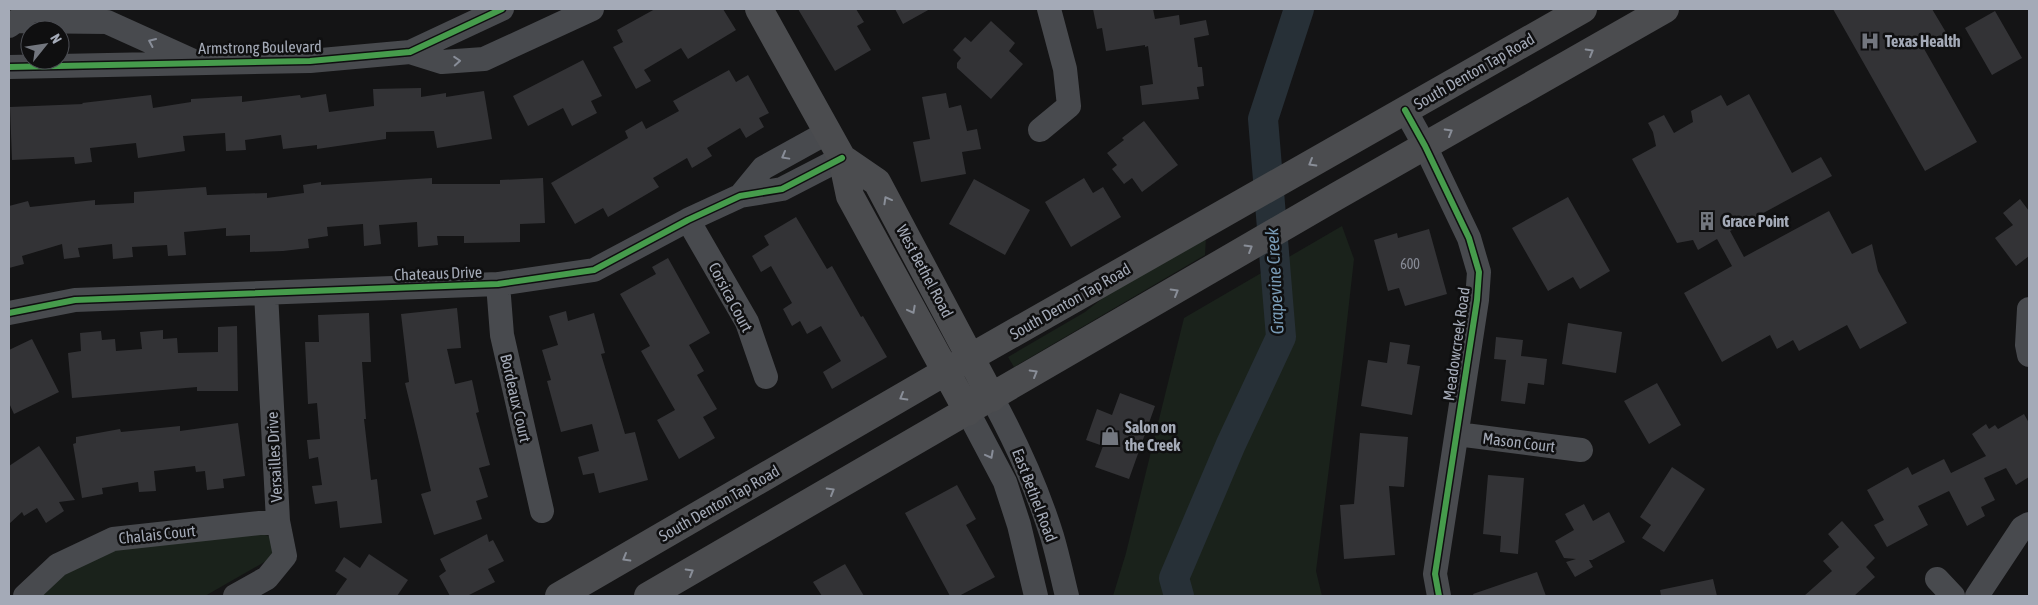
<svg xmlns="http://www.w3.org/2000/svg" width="2038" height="605" viewBox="0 0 2038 605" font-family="'Asap Condensed',sans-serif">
<rect width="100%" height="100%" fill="#141415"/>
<path fill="#1a221b" d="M1342,226L1354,259L1343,357L1316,571L1322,596H1113L1126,553L1184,318Z
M1206,237L1205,255L1014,367L1008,357L1085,312L1108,294Z
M256,532L271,537L273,552L268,560L205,596H34L63,570L123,543Z"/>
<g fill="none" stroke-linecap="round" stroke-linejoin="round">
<path stroke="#273037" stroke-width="30" d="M1179,596L1174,578L1231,444L1281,337L1263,119L1299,9"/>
</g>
<path fill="#333336" d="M655,9H723L736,30L688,59L681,48L644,70L651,81L636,89L613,47L623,42L617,30Z
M798,9H856L864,22L857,26L871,50L835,71Z
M895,9H930L903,24Z
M1093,9H1153L1155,19L1179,15L1180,25L1206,20L1209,35L1194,38L1198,67H1202L1204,86L1197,87L1199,99L1142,105L1140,86L1153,84L1148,46L1145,47V45L1106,51L1102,28L1097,29Z
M1833,9H1932L1947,34L1923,47L1977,142L1925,171Z
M1995,11L2022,58L1992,75L1965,28Z
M991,21L1015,43L1009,51L1023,64L991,99L957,68V63L961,58L953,50L965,37L971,42Z
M583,60L602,96L591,101L597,113L572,126L563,108L528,126L513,96Z
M729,70L736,82L748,75L769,113L759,118L764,127L746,138L740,128L707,148L712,156L692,168L687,158L653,178L659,187L608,217L603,208L575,224L551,183L628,138L625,131L642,121L646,129L679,111L673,101Z
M421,88V97L446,93V97L484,91L492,139L437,148L434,131L386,132V139L317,149V145L283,149L281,135L245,140L246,150L226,151L225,133L183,136L185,151L138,158L136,143L90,148L92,162L75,164L74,157L12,160L10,107L83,104L82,103L151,95L153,108L191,102V99L242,96V102L300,95L301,98L326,94L329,112L374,106L373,89Z
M946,93L949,108L961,105L967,131L977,129L981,149L962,152L966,174L921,182L913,142L930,139L922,97Z
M1749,94L1792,173L1821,157L1832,176L1730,231L1744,257L1829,211L1852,254L1872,244L1878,271L1907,323L1860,349L1847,325L1799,351L1793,340L1777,349L1770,335L1722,362L1684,293L1732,266L1717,239L1698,250L1693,240L1677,243L1632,159L1656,146L1653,132L1648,123L1664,115L1674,133L1693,122L1691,111L1721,95L1727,106Z
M1144,121L1178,165L1142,192L1132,178L1124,184L1112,169L1117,165L1107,153L1124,140L1122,138Z
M432,178V184H500V180L543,178L545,223L520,224V242L464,243V236H437L438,245L418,247L417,222L379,225L381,244L364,246L363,224L327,227L328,236L308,239L309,248L283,251L250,252V235L226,236V228L184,232L186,255L168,256L167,245L132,247L133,257L113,259L112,244L78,248L80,257L64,259L62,244L22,256L24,264L9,268V206L28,201L30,207L95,200V205L134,203V192L206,187L207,195L267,193V198L304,193L303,185L321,182V185Z
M1084,178L1093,193L1103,187L1121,217L1071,247L1045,202Z
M974,179L1030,210L1005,255L949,224Z
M1568,197L1610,271L1580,289L1573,277L1548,291L1512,228Z
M2020,199L2029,211V256L2016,266L1995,238L2013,225L2003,213Z
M796,217L827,269L832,266L861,317L863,316L887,357L832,389L823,372L841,361L821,326L807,334L800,321L792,326L783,309L792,303L771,266L761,272L752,256L769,245L764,236Z
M1429,229L1447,294L1405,306L1399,288L1388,291L1374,240L1397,233L1398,238Z
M668,258L710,333L689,345L704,371L697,375L717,409L703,417L715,438L679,459L657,420L675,410L641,351L650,346L620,294L656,274L652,267Z
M457,308L461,348L447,349L455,384L472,380L479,412L476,413L490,465L479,468L488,497L476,501L482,519L434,535L421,494L431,491L405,383L409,382L401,314Z
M566,311L568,321L594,313L605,353L601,354L625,434L635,432L648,480L599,493L594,473L583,475L578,457L599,451L592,424L561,432L547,381L551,380L542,350L558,345L549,316Z
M369,313L371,362H362L366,419H364L371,480L377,479L382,523L340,528L337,501L315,504L312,486L322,485L318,457L309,459L307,440L320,439L317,403L308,404L305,342H319L318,315Z
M1568,323L1622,332L1616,373L1562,364Z
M237,326L238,391H197V387L72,398L68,353L81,351L80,333L101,331L102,340L115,339L116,351L142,349L140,332L163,330V339L177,338L178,353L218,352V327Z
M1496,337L1523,340L1521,356L1547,359L1544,385L1528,383L1525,404L1501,401L1506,360L1494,359Z
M32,339L59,392L14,414L9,403V350Z
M1390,342L1410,345L1407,364L1420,366L1412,415L1361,406L1368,360L1387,363Z
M1657,383L1681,425L1649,444L1624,401Z
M1120,393L1155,406L1129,479L1095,467L1103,446L1086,440L1097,409L1112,415Z
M2024,414L2029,423V477L2016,485L2006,468L1984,478L1995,500L1981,507L1985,516L1967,526L1949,491L1918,506L1928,525L1887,547L1874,525L1884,520L1867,490L1908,467L1912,475L1944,459L1951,473L1986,456L1972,434L1986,424L1989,429L1995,425L1998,429Z
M238,423L245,476L223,479L224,488L207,490L205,471L196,472L195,466L154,471L156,491L139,492L138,482L102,488L103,494L82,498L73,444L76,443V437L120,429L121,432L180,426V431Z
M1360,433L1408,437L1404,487L1389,486L1395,555L1344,559L1340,505L1354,504Z
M39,446L75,500L59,502L64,511L46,523L37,508L24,516L22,512L9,524V466Z
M1672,467L1705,489L1664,552L1642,538L1651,525L1640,517Z
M1488,475L1524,478L1518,554L1500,552L1501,536L1483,534Z
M957,485L976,519L966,525L995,577L959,596H950L905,513Z
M1584,504L1593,521L1609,512L1625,542L1592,560H1589L1593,567L1575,577L1566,562L1576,559L1564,558L1555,541L1574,530L1565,514Z
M1842,521L1875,558L1866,567L1875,577L1854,596H1804L1832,571L1823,561L1839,547L1828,534Z
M487,534L489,542L493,540L504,561L488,569L495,582L467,596H450L439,576L446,571L440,559Z
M369,554L408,580L397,596H335L347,579L335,571L344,557L360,568Z
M845,564L864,596H822L813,582Z
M1537,572L1546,596H1474L1473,594Z
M1713,579L1717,596H1661L1660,590Z"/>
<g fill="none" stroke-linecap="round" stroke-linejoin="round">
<path stroke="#484a4e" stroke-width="24" d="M9,26L16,21L107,22L191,60
M410,52L442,62L484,59L592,9
M9,67L310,61L410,52L502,9
M1405,110L1425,146L1469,238L1479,272L1477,300L1435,574L1439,596
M1040,130L1069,106L1065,69L1049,9
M740,196L763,168L828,132
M688,220L747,322L766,377
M498,284L502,335L542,511
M2029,309L2027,345L2029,355
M9,313L75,300L498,284L594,270L688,220L740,196L782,189L842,158
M992,398C1016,442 1037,488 1052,536C1058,556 1062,576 1067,596
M968,412L1005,482L1019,525L1036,596
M1457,434L1581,450
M1937,579L1953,596
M25,596L58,565L113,539L278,521
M235,596L267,578L285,556L278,521L266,293
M1977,596L2022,528L2029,524"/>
<path stroke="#4b4c4f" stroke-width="28" d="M759,9L842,158L850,196L968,412
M842,158L877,182L992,398
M559,596L945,372L1583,9
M648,596L1337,196L1665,9"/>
<g stroke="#0f0f10" stroke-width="9">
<path id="cycleway" d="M9,67L310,61L410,52L502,9
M1405,110L1425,146L1469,238L1479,272L1477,300L1435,574L1439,596
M9,313L75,300L498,284L594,270L688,220L740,196L782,189L842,158"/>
</g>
<use href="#cycleway" stroke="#469c4c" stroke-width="6"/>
</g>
<defs><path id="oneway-chevron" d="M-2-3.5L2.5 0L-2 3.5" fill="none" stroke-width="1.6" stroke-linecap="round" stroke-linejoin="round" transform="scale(1.25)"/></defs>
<g stroke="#888d98">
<use href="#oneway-chevron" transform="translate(152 42) rotate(-156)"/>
<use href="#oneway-chevron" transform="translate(457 61) rotate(-4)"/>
<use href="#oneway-chevron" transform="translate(785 156) rotate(151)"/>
<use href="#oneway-chevron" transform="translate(990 455) rotate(62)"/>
</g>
<g stroke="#898e98">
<use href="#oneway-chevron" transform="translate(1590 52) rotate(-30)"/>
<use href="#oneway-chevron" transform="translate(1449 132) rotate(-30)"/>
<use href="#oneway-chevron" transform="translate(1312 163) rotate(150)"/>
<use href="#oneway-chevron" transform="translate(887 200) rotate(-119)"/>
<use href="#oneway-chevron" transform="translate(1249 248) rotate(-31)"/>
<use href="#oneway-chevron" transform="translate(1175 292) rotate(-30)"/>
<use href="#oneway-chevron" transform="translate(912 310) rotate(62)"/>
<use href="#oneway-chevron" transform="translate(1034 373) rotate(-30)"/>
<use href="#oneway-chevron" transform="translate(903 397) rotate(150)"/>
<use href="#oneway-chevron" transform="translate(831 491) rotate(-30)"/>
<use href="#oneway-chevron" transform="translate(626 558) rotate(150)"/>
<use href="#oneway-chevron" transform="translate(690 572) rotate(-30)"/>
</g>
<defs>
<g id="hospital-bare" transform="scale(1.5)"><path d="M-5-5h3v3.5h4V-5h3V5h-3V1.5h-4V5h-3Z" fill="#72767e" stroke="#0f0f10" stroke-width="2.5" paint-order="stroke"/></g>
<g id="building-bare" transform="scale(1.5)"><path d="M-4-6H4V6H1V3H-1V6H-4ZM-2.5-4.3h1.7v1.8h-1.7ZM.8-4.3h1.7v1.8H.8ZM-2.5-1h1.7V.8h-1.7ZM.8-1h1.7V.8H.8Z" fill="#72767e" stroke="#0f0f10" stroke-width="2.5" paint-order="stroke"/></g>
<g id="shop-bare" transform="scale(1.5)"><path d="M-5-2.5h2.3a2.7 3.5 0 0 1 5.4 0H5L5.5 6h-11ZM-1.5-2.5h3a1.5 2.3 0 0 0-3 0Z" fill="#72767e" stroke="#0f0f10" stroke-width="2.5" paint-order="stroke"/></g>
</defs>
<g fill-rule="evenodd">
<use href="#hospital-bare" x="1870" y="41"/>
<use href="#building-bare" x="1707" y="221"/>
<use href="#shop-bare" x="1110" y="436"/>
</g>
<g text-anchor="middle" stroke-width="5" stroke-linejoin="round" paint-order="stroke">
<g font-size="14" fill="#888c97">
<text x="1410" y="269">600</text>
</g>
<g font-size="16" font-weight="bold" fill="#a4aab7" stroke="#0f0f10" text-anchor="start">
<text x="1885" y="47">Texas Health</text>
<text x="1722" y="227">Grace Point</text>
<text x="1125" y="433">Salon on<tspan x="1125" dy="18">the Creek</tspan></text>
</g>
<g font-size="16" fill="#a4aab7" stroke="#0f0f10">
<text transform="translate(260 47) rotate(-1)" y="6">Armstrong Boulevard</text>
<text transform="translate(1474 71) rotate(-30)" y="6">South Denton Tap Road</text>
<text transform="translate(925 271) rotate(62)" y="6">West Bethel Road</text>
<text transform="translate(438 273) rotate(-2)" y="6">Chateaus Drive</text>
<text transform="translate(731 297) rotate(62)" y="6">Corsica Court</text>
<text transform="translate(1070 301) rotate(-30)" y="6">South Denton Tap Road</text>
<text transform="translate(1456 344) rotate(-82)" y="6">Meadowcreek Road</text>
<text transform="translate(516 398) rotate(77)" y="6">Bordeaux Court</text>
<text transform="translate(1519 442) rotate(7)" y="6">Mason Court</text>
<text transform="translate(274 457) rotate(-93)" y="6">Versailles Drive</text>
<text transform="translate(1035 495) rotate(69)" y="6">East Bethel Road</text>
<text transform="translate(719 503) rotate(-30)" y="6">South Denton Tap Road</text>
<text transform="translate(157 534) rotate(-6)" y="6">Chalais Court</text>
</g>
<g font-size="18" font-style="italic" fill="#789ab5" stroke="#0f0f10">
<text transform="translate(1275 281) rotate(-93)" y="6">Grapevine Creek</text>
</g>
</g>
<rect width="2038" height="605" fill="none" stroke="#a4aab7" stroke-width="20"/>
<g transform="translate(45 45) rotate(60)"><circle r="24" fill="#0f0f10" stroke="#4b4d53"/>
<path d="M0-4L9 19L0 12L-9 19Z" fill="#72767e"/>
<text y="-8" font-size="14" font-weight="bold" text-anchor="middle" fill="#a4aab7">N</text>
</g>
</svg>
